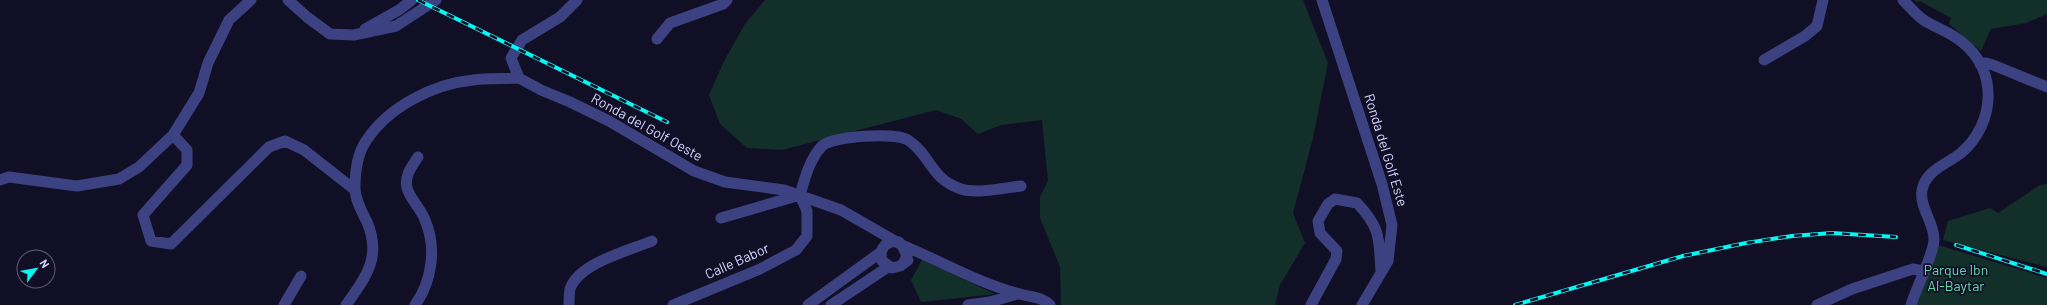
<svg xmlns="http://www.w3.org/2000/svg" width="2047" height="305" viewBox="0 0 2047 305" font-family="Barlow,sans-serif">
<rect width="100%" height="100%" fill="#110f25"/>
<path fill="#132f2a" d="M765,0H1303L1328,63L1313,138L1293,213L1305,243L1280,285L1275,305H1061L1060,267L1040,218V197L1048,181L1042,120L1001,125L978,134L961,119L936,110L782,150L747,148L720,124L709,95L724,61L745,24Z
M1914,0H2047V14L2026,23L1991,29L1981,51L1949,24L1951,18L1920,1L1916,2Z
M2047,184V267L1943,240L1948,221L1990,208L1998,213L2040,185Z
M1938,245L2047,278V305H1916Z
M922,260L995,294L921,302L911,280Z"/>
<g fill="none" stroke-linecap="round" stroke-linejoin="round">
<path stroke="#3c4182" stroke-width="11" d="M288,0L307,17L330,34L354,35L396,26L436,0
M1322,0L1382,184L1392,225L1388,261L1362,305
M1903,0C1910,7 1917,16 1925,21C1937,28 1951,33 1962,42C1999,71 1995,124 1961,153C1947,164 1926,170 1922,190C1919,207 1934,222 1934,239C1934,254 1916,288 1911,305
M365,29L399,10L412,0
M657,39L670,23L723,4L727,0
M1764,60L1805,36L1817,26L1823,0
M1980,64L1986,63L1993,65L2047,87
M519,78L541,90L570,102L609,121L694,171L725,182L784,190L841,210L902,245L907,256L903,264
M519,78L511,58L522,40L560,17L577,0
M173,135L187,150V165L143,215L151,241L171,244L269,147L285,141L304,150L355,190
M0,180L9,177L77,186L119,179L139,167L173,135L199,93L208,63L229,20L251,0
M721,218L800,195
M899,242C887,239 878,249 882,261L892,268L900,266L908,260
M902,245C940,261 977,282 1016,293C1028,297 1041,296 1050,305
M284,305L301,276
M346,305C366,277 382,257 367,222C362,212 355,200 355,188C355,173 357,154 366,141C388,107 433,84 473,80C488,78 504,79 519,78
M415,305C432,281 437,248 425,220C421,209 410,199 407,188C404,176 412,166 418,157
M569,305C569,300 569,294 570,289C579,263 628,251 652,241
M673,305L760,269L796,250L807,236V211L800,195C805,178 809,160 822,146C833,136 896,132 908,140C931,155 930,179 961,189C977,194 1004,188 1021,186
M808,305L881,252
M831,305L888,267
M968,305L990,302L1017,294
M1311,305L1336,259L1337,251L1320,233L1318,221L1328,204L1335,199L1357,203C1381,228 1379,239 1381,273
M1817,305L1852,289L1913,269L1923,271"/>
<g stroke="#07f7f3" stroke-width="4">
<path id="rail" d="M418,0L667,122
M1956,245L2047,274
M1515,305L1683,256L1746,243L1792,236L1832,233L1896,237"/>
</g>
<use href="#rail" stroke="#110f25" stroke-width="2.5" stroke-dasharray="8" stroke-linecap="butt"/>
</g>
<g text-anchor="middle" stroke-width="3.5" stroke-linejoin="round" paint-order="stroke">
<g font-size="14" fill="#d4d4fe" stroke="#110f25">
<text transform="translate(647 127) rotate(29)" y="5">Ronda del Golf Oeste</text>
<text transform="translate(1386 150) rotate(73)" y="5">Ronda del Golf Este</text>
<text transform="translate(737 261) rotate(-24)" y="5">Calle Babor</text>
</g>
<g font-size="14" fill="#62dcaf" stroke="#110f25">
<text x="1956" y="275">Parque Ibn<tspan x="1956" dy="16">Al-Baytar</tspan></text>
</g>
</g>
<g transform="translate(36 269) rotate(58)"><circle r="19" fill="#110f25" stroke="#5f5e7c"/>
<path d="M0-3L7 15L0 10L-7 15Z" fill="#07f7f3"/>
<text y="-6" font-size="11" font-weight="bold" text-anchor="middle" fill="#d4d4fe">N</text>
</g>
</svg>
